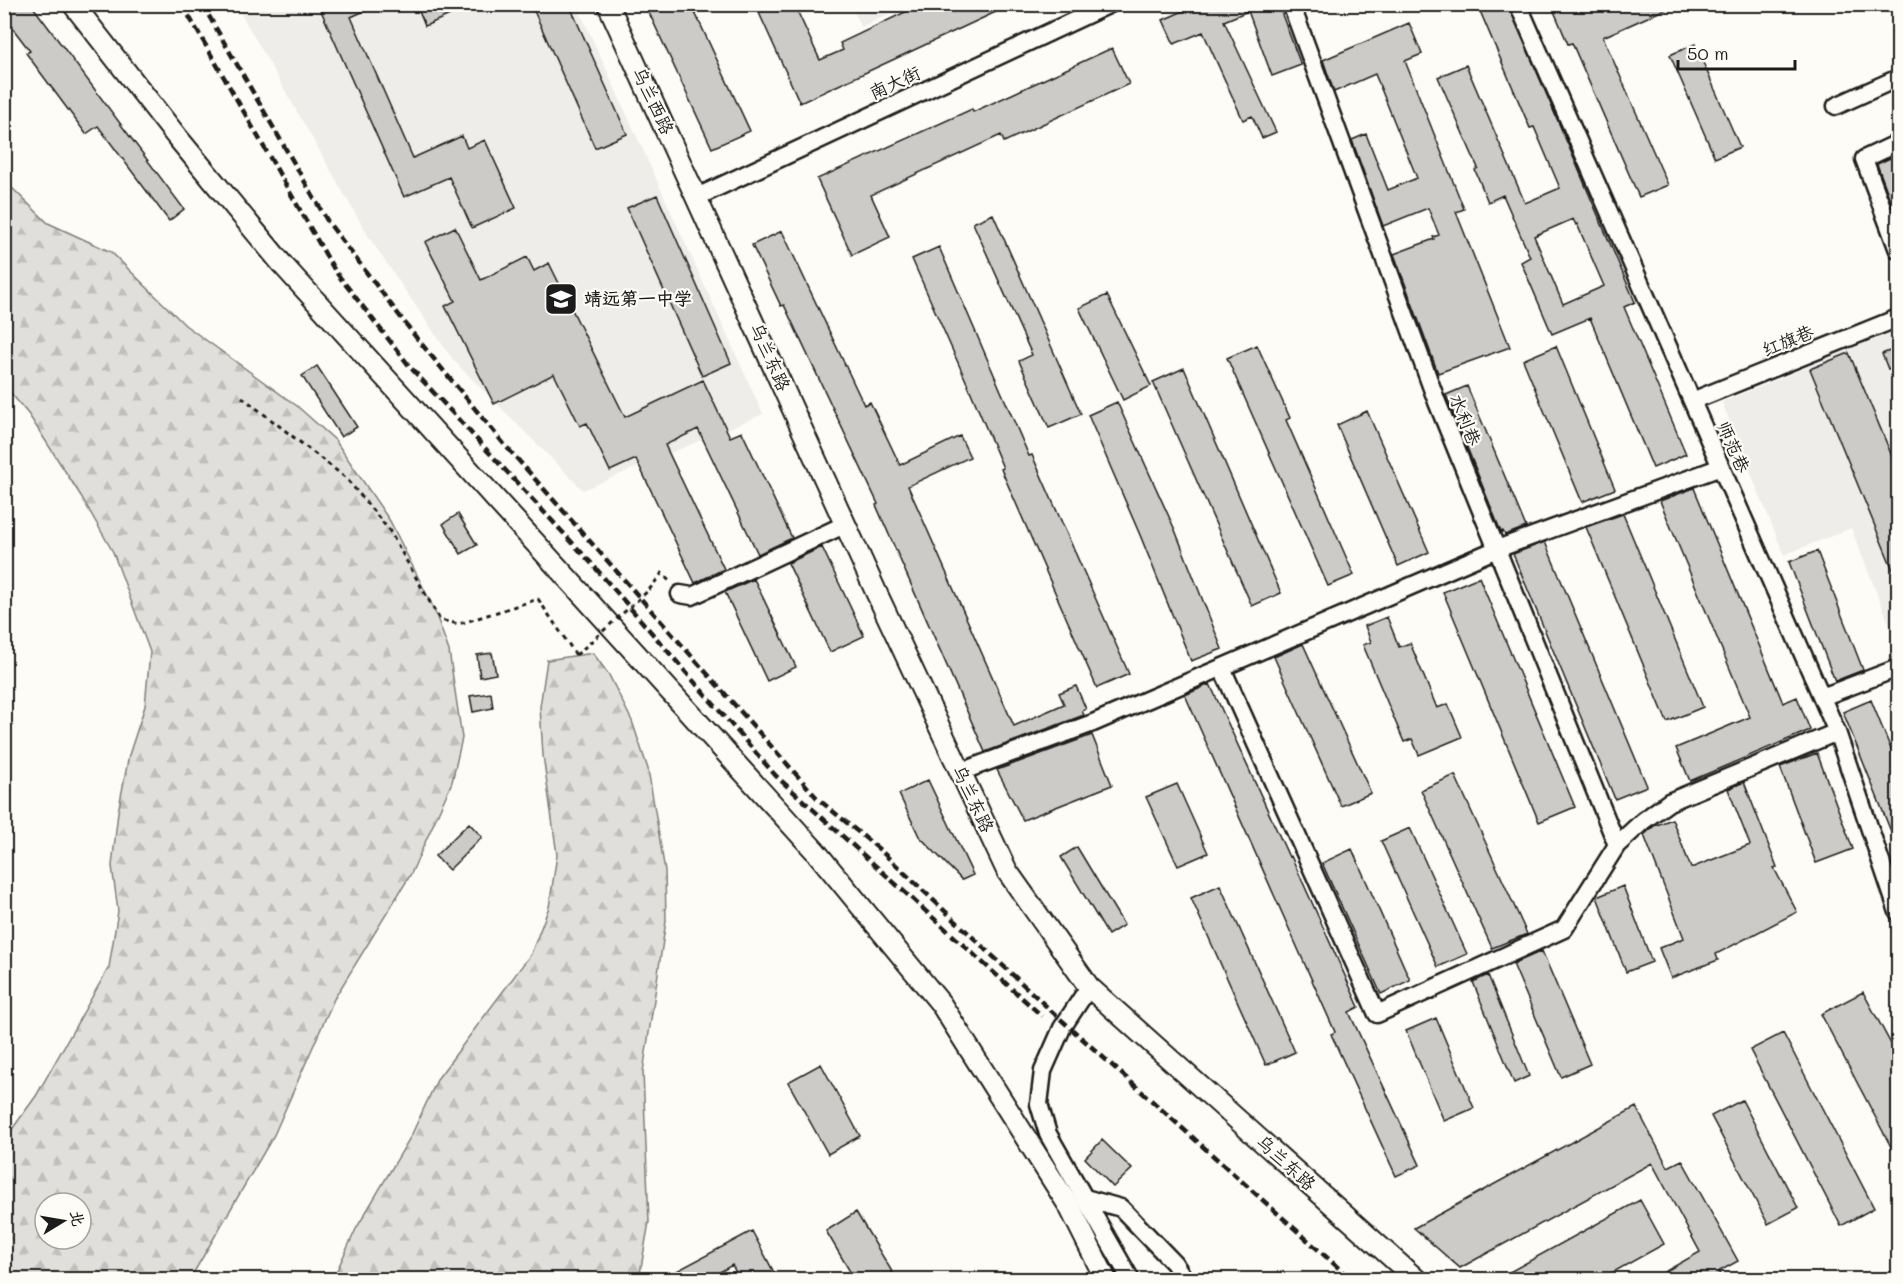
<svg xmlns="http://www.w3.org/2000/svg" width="1903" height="1284" viewBox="0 0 1903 1284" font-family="Mali,'LXGW WenKai TC',sans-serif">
<defs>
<pattern id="forest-firs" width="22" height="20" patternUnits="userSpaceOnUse" patternTransform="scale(1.5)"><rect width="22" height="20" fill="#e0dfdb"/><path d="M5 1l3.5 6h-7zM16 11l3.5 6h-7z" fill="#c0bfbb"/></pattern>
</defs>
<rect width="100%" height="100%" fill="#fdfcf7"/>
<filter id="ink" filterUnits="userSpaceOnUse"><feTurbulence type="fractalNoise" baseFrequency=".0167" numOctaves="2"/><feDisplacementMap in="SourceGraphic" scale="12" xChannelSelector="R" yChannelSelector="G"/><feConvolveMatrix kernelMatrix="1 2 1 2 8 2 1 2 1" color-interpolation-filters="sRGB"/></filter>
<g filter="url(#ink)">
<path fill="#eeede9" d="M236,5H577L763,414L583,490L453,360L370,239Z
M851,5H909L861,27Z
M1898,330V646L1851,528L1784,555L1722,402Z"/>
<path fill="url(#forest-firs)" stroke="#7e7e7c" stroke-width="1.5" fill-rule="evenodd" d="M5,181L48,223L111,252L185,325L297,406L335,440L390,521L434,609L449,651L462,738L452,782L411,874L334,999L274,1135L190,1279H5V1139L36,1096L109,967L118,911L112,866L118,812L129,755L145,706L150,652L113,552L81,496L29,415L5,386ZM45,1203H81V1239H45Z
M593,653L609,675L632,721L648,769L665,871L666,921L643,1072L649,1222L639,1279H333L356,1229L411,1136L438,1078L531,954L549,907L557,855L543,755L540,707L547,660Z"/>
<path fill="#cccbc8" stroke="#1c1c1c" stroke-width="1.5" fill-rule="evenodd" d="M4,4H31L184,209L169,221L98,126L86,134L26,53L30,51L4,17Z
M318,4H380L351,17L413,158L462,136L467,148L485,140L516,208L472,228L449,177L404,197Z
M416,4H450L454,13L425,26Z
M531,4H569L627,134L595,148Z
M645,4H691L750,131L712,148Z
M755,4H794L820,60L843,50L840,43L922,4H1013L800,103Z
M1199,4H1278L1301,65L1272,76L1248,11L1224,21L1276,132L1262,138L1252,116L1243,120L1203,32L1174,44L1163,20Z
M1477,4H1508L1635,302L1624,307L1686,454L1653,468L1590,318L1552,334L1521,262L1530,257L1503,195L1488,202L1475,170L1478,168L1438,77L1466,65L1525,203L1560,188L1534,127L1530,128ZM1573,219L1576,225L1577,224L1604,286L1563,304L1534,236Z
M1551,4H1677L1603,37L1668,185L1639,197L1572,43L1568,44Z
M1409,23L1422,54L1405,61L1464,209L1456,212L1510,347L1438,373L1394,254L1434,239L1433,237L1439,235L1428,208L1383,226L1352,140L1366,134L1388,190L1417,178L1375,74L1334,92L1323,60Z
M1695,44L1740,147L1715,158L1670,55Z
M1112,48L1129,84L1004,142L1001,135L871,195L890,237L852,255L817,179L972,109L973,112Z
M1899,154V221H1898L1877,164Z
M657,195L731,363L702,376L627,208Z
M993,214L1081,414L1049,428L1019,361L1032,355L973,223Z
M455,227L481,280L527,257L534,271L549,263L625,417L703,380L730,437L742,432L792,538L758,554L698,429L665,445L724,569L695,583L636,459L610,471L587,423L580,426L554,374L494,404L445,306L455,301L425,242Z
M782,231L864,405L870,402L900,465L960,436L970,457L908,486L1014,726L1064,704L1059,693L1076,686L1086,709L1082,711L1084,715L985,752L876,505L878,504L784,305L781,306L752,245Z
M939,247L1029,456L1032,455L1129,674L1097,688L1001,469L1003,468L967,383L912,259Z
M1107,295L1151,386L1123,400L1079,308Z
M1257,345L1290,418L1286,420L1354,575L1328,586L1227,358Z
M1556,346L1615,489L1582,502L1523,360Z
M1899,347V365L1888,369L1882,354Z
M1849,353L1899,473L1898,582L1810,369Z
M317,366L357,427L341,437L302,376Z
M1184,368L1281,593L1252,606L1153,382Z
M1467,386L1526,527L1505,535L1503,531L1501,532L1446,395Z
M1117,402L1175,530L1222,649L1191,661L1140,535L1088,415Z
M1367,411L1429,552L1398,566L1337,425Z
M1694,488L1783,703L1797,697L1810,730L1690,781L1676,748L1750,717L1660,501Z
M458,514L477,545L461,554L443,524Z
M1623,514L1703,707L1667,722L1586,527Z
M1545,542L1647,786L1615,799L1513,554Z
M822,547L864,636L830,652L788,563Z
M1817,551L1863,670L1835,681L1789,562Z
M1479,577L1575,807L1539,822L1443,592Z
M754,579L796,667L767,681L725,592Z
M1387,617L1399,647L1410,643L1437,708L1448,704L1462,737L1419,755L1412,739L1404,742L1363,645L1371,642L1365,626Z
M1303,644L1371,793L1341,806L1274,657Z
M492,653L496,674L480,677L477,655Z
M1210,684L1289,857L1291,856L1359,1007L1349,1012L1420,1165L1396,1176L1331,1034L1335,1032L1185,695Z
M491,693L493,708L473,712L470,696Z
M1871,700L1899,769L1898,849L1843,712Z
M1092,735L1112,785L1023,820L997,770Z
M1817,753L1853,849L1816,863L1780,767Z
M1455,775L1527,934L1492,948L1421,790Z
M928,780L973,875L962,880L919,836L899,794Z
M1744,782L1777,867L1774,868L1797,912L1716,954L1718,960L1671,978L1659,948L1684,938L1644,835L1654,826L1672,819L1691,868L1750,845L1728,789Z
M1177,784L1208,853L1178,866L1146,797Z
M469,823L482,837L449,870L435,856Z
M1410,828L1467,954L1438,967L1381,841Z
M1077,847L1124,925L1108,935L1061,857Z
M1352,849L1410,980L1381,994L1322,863Z
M1220,885L1295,1052L1266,1065L1191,898Z
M1623,886L1652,962L1626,972L1597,897Z
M1542,951L1590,1064L1561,1077L1513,964Z
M1488,975L1529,1076L1514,1083L1473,982Z
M1863,992L1899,1059V1162L1821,1014Z
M1436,1018L1474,1108L1444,1121L1406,1031Z
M1783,1033L1874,1208L1841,1226L1750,1050Z
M821,1064L860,1136L828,1154L788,1082Z
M1742,1100L1798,1208L1768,1224L1711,1116Z
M1636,1107L1668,1167L1682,1160L1738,1261L1718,1272L1725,1280H1650L1700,1252L1652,1163L1460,1268L1414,1228Z
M1102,1140L1132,1169L1113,1187L1085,1158Z
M1640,1200L1664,1244L1599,1280H1495Z
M856,1212L897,1280H855L826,1231Z
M752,1231L778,1280H740L732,1265L706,1280H660Z"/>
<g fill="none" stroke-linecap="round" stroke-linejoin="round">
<g stroke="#1c1c1c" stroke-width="21">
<path id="minor" d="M1291,4L1437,402L1617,845
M1518,4L1837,732L1898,912
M1836,106L1898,78
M1898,143L1864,159L1898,250
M697,197L1110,4
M1692,401L1898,318
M680,594L692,596L846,524
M1222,668L1377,1014L1564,929L1617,845L1643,821L1669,802L1837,732
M1822,697L1898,668
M960,772L1093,723L1497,549L1721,467
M1089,987L1062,1028L1043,1071L1039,1104L1048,1134L1131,1280
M1085,1198L1121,1208L1174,1263L1185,1280"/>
</g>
<g stroke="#1c1c1c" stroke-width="24">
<path id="major" d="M73,4L177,137L282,264L817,853L941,1004L1069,1206L1106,1280
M608,4L877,594L1007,871L1089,987L1417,1280"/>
</g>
<path stroke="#1c1c1c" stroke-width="3" stroke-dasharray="4.5 4.5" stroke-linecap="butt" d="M242,397L346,478L389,530L440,620L459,624L538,599L576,655
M649,590L662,573L671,583"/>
<use href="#minor" stroke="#fdfcf7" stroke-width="16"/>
<use href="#major" stroke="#fdfcf7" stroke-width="20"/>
<path stroke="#1c1c1c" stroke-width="4.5" stroke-dasharray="9 4.5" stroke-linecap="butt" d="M182,4L335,271L411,368L592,564L776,776L1042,1016
M202,4L328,222L415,336L504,444L818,799L880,850L1047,1007L1352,1280"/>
<path stroke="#1c1c1c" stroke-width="3" stroke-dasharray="4.5 4.5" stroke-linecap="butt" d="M576,655L649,590"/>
</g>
</g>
<defs>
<g id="school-square" transform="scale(1.725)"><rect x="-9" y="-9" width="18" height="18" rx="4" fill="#1c1c1c" stroke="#fdfcf7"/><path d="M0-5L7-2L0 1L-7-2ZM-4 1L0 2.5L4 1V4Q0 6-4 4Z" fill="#fff"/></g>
</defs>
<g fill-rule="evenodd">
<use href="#school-square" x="561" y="299"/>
</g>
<g text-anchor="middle" stroke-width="4.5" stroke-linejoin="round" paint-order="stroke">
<g font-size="18" fill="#1c1c1c" stroke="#fdfcf7">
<text transform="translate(895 83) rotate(-25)" y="6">南大街</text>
<text transform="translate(653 101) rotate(65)" y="6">乌兰西路</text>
<text transform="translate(1788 341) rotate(-22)" y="6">红旗巷</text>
<text transform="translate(770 357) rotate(66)" y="6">乌兰东路</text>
<text transform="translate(1465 420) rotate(68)" y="6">水利巷</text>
<text transform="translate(1733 447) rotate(66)" y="6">师范巷</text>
<text transform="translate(973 799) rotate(65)" y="6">乌兰东路</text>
<text transform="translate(1286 1163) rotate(42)" y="6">乌兰东路</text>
</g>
<g font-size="18" font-weight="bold" fill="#1c1c1c" stroke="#fdfcf7" text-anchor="start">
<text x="584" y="305">靖远第一中学</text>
</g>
</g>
<rect width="1903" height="1284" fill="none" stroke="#fdfcf7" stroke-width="24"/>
<rect x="12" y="12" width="1879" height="1260" fill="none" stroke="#1c1c1c" stroke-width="2" filter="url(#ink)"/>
<g transform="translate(63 1221) rotate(79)"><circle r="28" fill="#fdfcf7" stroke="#a3a29f" stroke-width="1.5"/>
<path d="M0-4.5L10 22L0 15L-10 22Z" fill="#1c1c1c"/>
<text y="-9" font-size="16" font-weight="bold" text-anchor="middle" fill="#1c1c1c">北</text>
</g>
<path d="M1678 60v9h117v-9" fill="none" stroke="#1c1c1c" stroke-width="3"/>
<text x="1687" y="60" font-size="18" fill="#1c1c1c" stroke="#fdfcf7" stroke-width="4.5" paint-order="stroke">50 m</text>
</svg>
